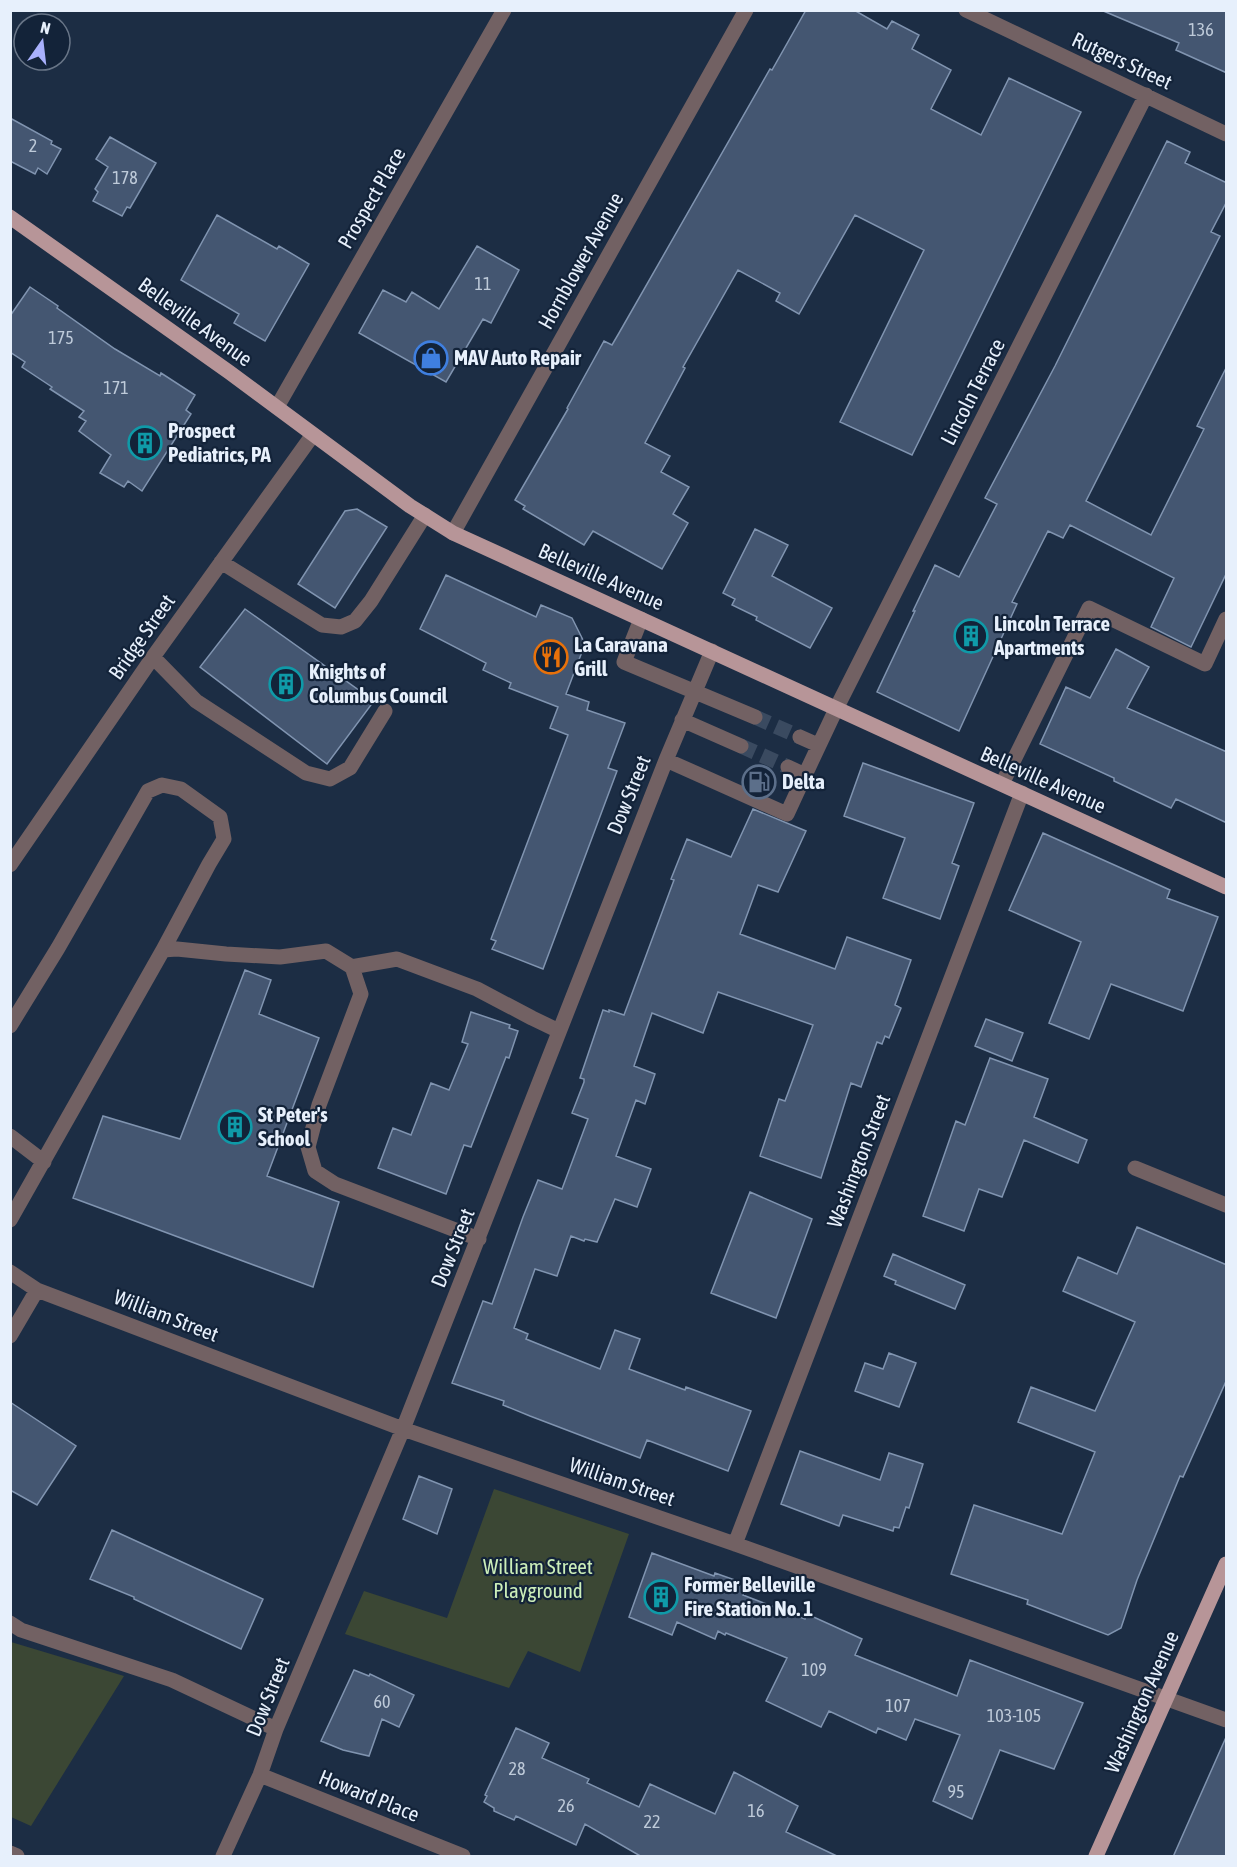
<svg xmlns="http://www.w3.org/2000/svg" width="1237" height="1867" viewBox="0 0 1237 1867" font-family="'Asap Condensed',sans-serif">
<rect width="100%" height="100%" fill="#1c2d44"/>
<path fill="#3b4734" d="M494,1489L629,1534L580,1672L528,1651L509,1688L345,1634L364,1591L447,1618Z
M11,1642L124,1676L31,1826L11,1817Z"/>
<path fill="#445671" stroke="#8094b0" stroke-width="1.5" d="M806,10H854L887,29L892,21L919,35L912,49L951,70L931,109L981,135L1009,78L1081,112L912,455L840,422L924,250L855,215L799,314L776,301L780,293L738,270L683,367L685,368L645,443L670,456L661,472L689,487L673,514L688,523L662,569L593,531L584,545L523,509L525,506L515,500L568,409L567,408L604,341L612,345L619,333L770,69L772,70Z
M1101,10H1227V73L1176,50L1179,43Z
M10,118L52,141L51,144L61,149L47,174L38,168L35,174L10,161Z
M110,137L156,163L130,208L127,207L122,216L93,201L98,192L95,189L108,167L96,159Z
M1167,141L1190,152L1185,163L1227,183V201L1211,232L1220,236L1086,501L1151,535L1204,429L1197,426L1227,366V572L1191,647L1151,627L1174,578L1070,525L1063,538L1048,531L1012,602L1017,604L959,731L877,692L915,611H913L935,565L959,577L997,504L985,498L1055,366Z
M217,215L277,249L279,246L309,264L265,341L234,323L239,314L181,280Z
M477,246L519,270L491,323L483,319L446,382L359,333L383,290L406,302L412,292L439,309Z
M30,287L58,306L57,308L115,349L160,376L161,373L195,395L186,410L191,414L142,491L128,481L124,487L100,473L111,455L79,431L86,421L79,417L84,411L50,389L52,387L22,367L25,362L10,352V316Z
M357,509L387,527L335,608L298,584L345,511Z
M755,529L788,545L772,576L832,608L810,648L756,620L757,617L732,605L735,599L723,593Z
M446,575L536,617L541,605L572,618L585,644L566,694L589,702L587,710L625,723L608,768L617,771L543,969L492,949L496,941L491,939L568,735L550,728L558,707L509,688L511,683L483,670L486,663L420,629Z
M245,609L374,701L327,764L200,667Z
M1116,649L1149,667L1127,708L1227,752V823L1176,799L1171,808L1114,781V778L1040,744L1066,687L1090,698Z
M863,763L974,803L952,863L959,866L940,919L883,898L905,838L844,816Z
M753,809L806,831L778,892L758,885L740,934L835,969L847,937L911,960L895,1005L901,1008L889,1038L885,1036L882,1044L877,1042L861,1087L851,1083L821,1178L760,1156L779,1099L785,1101L813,1025L718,992L703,1033L652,1013L634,1066L655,1074L645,1104L636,1100L616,1156L651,1169L637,1207L615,1199L597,1242L585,1239L584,1241L571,1236L557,1276L535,1269L514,1328L528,1334L526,1339L600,1369L615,1330L640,1339L629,1369L685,1390L686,1387L751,1411L728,1471L647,1440L640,1458L530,1416L503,1405L504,1401L452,1383L483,1301L492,1304L523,1217L538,1180L562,1189L588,1119L572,1113L584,1082V1079L580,1078L603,1010L609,1012V1010L624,1015L674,880L671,879L687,839L731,857Z
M1043,833L1170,890L1167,898L1218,917L1183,1011L1111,984L1089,1039L1049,1023L1081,942L1009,910Z
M245,970L271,980L259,1014L319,1038L267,1176L339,1202L313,1287L73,1198L103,1116L180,1139Z
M471,1012L510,1025L509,1028L518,1031L509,1058L506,1057L471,1147L464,1145L446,1194L378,1168L393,1128L411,1135L431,1083L449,1090L468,1044L462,1042Z
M986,1019L1023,1033L1012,1061L975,1046Z
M990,1058L1048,1079L1034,1117L1087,1140L1078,1163L1024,1140L1002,1197L979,1189L964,1231L923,1216L956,1121L965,1125Z
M750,1192L812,1219L776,1318L711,1293Z
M1137,1227L1227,1265V1379L1183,1477L1180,1476L1137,1580L1121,1628L1108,1635L1027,1604L1028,1600L951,1574L974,1505L1062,1534L1095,1452L1018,1422L1031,1387L1095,1411L1135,1322L1063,1291L1078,1257L1117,1274Z
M893,1254L965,1285L955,1309L895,1284L896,1281L884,1276Z
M889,1353L916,1363L899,1407L855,1391L865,1363L883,1369Z
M10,1402L76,1446L37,1505L10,1490Z
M800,1451L880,1480L889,1453L923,1464L909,1508L906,1507L899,1528L894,1527L893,1531L843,1515L839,1526L781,1504Z
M419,1476L452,1489L437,1534L403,1519Z
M112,1530L263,1599L241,1649L134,1599V1597L90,1579Z
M652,1553L714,1576L715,1573L746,1584L743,1595L805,1619L807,1614L862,1639L855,1655L957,1696L970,1660L1083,1703L1054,1769L1000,1750L972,1819L933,1801L960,1735L915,1719L906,1740L878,1728L876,1733L829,1711L821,1727L766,1701L787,1658L726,1633L725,1635L718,1631L715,1639L677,1622L672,1635L629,1617Z
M354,1670L369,1676L370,1674L414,1695L399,1727L382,1719L369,1756L343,1750L321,1741Z
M516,1728L549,1743L542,1758L589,1779L587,1783L639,1807L650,1784L715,1814L734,1772L798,1806L786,1832L839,1857H642L585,1824L576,1845L516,1816L514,1820L494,1811V1808L484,1802L487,1796L485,1795Z
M1227,1735V1857H1173Z"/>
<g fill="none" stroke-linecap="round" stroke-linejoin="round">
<path stroke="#3a4a60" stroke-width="15" stroke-dasharray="15 8" stroke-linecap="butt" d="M755,717L800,737
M741,746L788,767"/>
<path stroke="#726163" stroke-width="15" d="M966,10L1226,134
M277,407L504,10
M453,533L746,10
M221,562L322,625L341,627L355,621L371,601L425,515
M641,619L624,662L755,717
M153,657L196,701L306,773L330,779L350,768L385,711
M682,720L741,746
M800,737L818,745
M666,760L787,814L805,775
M788,767L805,775L837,707L1146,95
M1002,784L1089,608L1205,664L1226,619
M10,865L153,657L312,436
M351,967L397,959L477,989L532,1018L559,1031
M10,1026L58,948L148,791L162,785L181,789L220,817L224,839L209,864L163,950
M10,1136L44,1162
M1135,1168L1226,1205
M10,1220L163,950L177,949L226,954L280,957L326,951L352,967L361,994L319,1105L308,1147L315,1171L335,1184L479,1239
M10,1272L37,1290L403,1429L735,1544L1226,1720
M10,1336L37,1290
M735,1544L1022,793
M10,1623L21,1630L172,1680L276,1729
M260,1775L463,1856
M10,1853L17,1856
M223,1856L260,1775L276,1729L403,1429L666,760L712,651"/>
<path stroke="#b79598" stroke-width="15" d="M10,217L229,372L410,506L453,533L1226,887
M1096,1856L1226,1564"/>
</g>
<defs>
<g id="shop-ring" transform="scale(1.725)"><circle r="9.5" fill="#132339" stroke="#3f7fe0" stroke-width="1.5"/><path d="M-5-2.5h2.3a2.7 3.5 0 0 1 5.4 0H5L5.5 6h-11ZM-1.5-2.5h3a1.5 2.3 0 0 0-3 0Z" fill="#3f7fe0"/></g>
<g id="building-ring" transform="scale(1.725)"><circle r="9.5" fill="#132339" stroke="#0f9aa8" stroke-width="1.5"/><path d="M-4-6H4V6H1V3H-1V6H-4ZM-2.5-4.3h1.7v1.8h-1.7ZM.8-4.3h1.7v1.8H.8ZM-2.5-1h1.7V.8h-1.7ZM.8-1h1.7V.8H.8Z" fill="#0f9aa8"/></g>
<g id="restaurant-ring" transform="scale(1.725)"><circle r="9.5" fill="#132339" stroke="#e8710a" stroke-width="1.5"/><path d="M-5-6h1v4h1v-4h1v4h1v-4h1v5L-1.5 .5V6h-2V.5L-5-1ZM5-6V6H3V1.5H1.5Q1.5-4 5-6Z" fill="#e8710a"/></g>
<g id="fuel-ring" transform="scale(1.725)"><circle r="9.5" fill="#132339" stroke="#5c6f8a" stroke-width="1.5"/><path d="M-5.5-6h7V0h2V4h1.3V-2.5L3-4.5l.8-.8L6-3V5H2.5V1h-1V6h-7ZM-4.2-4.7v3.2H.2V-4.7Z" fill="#5c6f8a"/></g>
</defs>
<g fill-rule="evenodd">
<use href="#shop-ring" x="431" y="358"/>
<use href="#building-ring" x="145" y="443"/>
<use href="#building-ring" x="971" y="636"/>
<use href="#restaurant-ring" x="551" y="657"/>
<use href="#building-ring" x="286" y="684"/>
<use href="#fuel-ring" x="759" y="782"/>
<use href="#building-ring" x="235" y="1127"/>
<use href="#building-ring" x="661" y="1597"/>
</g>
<g text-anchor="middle" stroke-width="4.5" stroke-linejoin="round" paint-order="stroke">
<g font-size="18" fill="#becad9">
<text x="1201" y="36">136</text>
<text x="33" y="152">2</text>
<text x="125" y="184">178</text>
<text x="483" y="290">11</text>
<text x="61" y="344">175</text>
<text x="116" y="394">171</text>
<text x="814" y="1676">109</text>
<text x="382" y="1708">60</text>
<text x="898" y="1712">107</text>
<text x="1014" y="1722">103-105</text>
<text x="517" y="1775">28</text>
<text x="956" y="1798">95</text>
<text x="566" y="1812">26</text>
<text x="756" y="1817">16</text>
<text x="652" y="1828">22</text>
</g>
<g font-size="21" fill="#e7f0fc" stroke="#132339">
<text transform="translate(1122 61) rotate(25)" y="7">Rutgers Street</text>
<text transform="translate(372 198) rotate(-60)" y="7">Prospect Place</text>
<text transform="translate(581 261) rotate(-61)" y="7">Hornblower Avenue</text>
<text transform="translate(195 322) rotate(36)" y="7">Belleville Avenue</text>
<text transform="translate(973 392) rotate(-63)" y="7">Lincoln Terrace</text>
<text transform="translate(601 577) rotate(24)" y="7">Belleville Avenue</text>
<text transform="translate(142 637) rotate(-55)" y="7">Bridge Street</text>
<text transform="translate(1043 780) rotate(24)" y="7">Belleville Avenue</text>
<text transform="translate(629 795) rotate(-68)" y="7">Dow Street</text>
<text transform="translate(859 1161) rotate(-69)" y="7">Washington Street</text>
<text transform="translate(453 1248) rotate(-68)" y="7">Dow Street</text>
<text transform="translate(166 1316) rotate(21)" y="7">William Street</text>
<text transform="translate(622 1482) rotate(19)" y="7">William Street</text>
<text transform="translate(268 1697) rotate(-68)" y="7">Dow Street</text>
<text transform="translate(1142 1702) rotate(-66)" y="7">Washington Avenue</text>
<text transform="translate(369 1796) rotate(22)" y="7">Howard Place</text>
</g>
<g font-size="21" font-weight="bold" fill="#e7f0fc" stroke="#132339" text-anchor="start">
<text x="454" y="365">MAV Auto Repair</text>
<text x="168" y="438">Prospect<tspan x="168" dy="24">Pediatrics, PA</tspan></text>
<text x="994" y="631">Lincoln Terrace<tspan x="994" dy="24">Apartments</tspan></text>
<text x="574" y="652">La Caravana<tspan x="574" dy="24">Grill</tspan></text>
<text x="309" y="679">Knights of<tspan x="309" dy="24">Columbus Council</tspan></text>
<text x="782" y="789">Delta</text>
<text x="258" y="1122">St Peter's<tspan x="258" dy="24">School</tspan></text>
<text x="684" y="1592">Former Belleville<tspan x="684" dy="24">Fire Station No. 1</tspan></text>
</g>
<g font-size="21" fill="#cceeb9" stroke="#132339">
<text x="538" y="1574">William Street<tspan x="538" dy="24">Playground</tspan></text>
</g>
</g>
<rect width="1237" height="1867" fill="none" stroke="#e7f0fc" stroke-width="24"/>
<g transform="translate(42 42) rotate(14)"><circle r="28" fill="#132339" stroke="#687587" stroke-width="1.5"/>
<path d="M0-4.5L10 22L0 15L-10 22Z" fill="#a8b0fc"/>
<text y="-9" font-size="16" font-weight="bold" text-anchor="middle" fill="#e7f0fc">N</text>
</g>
</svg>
